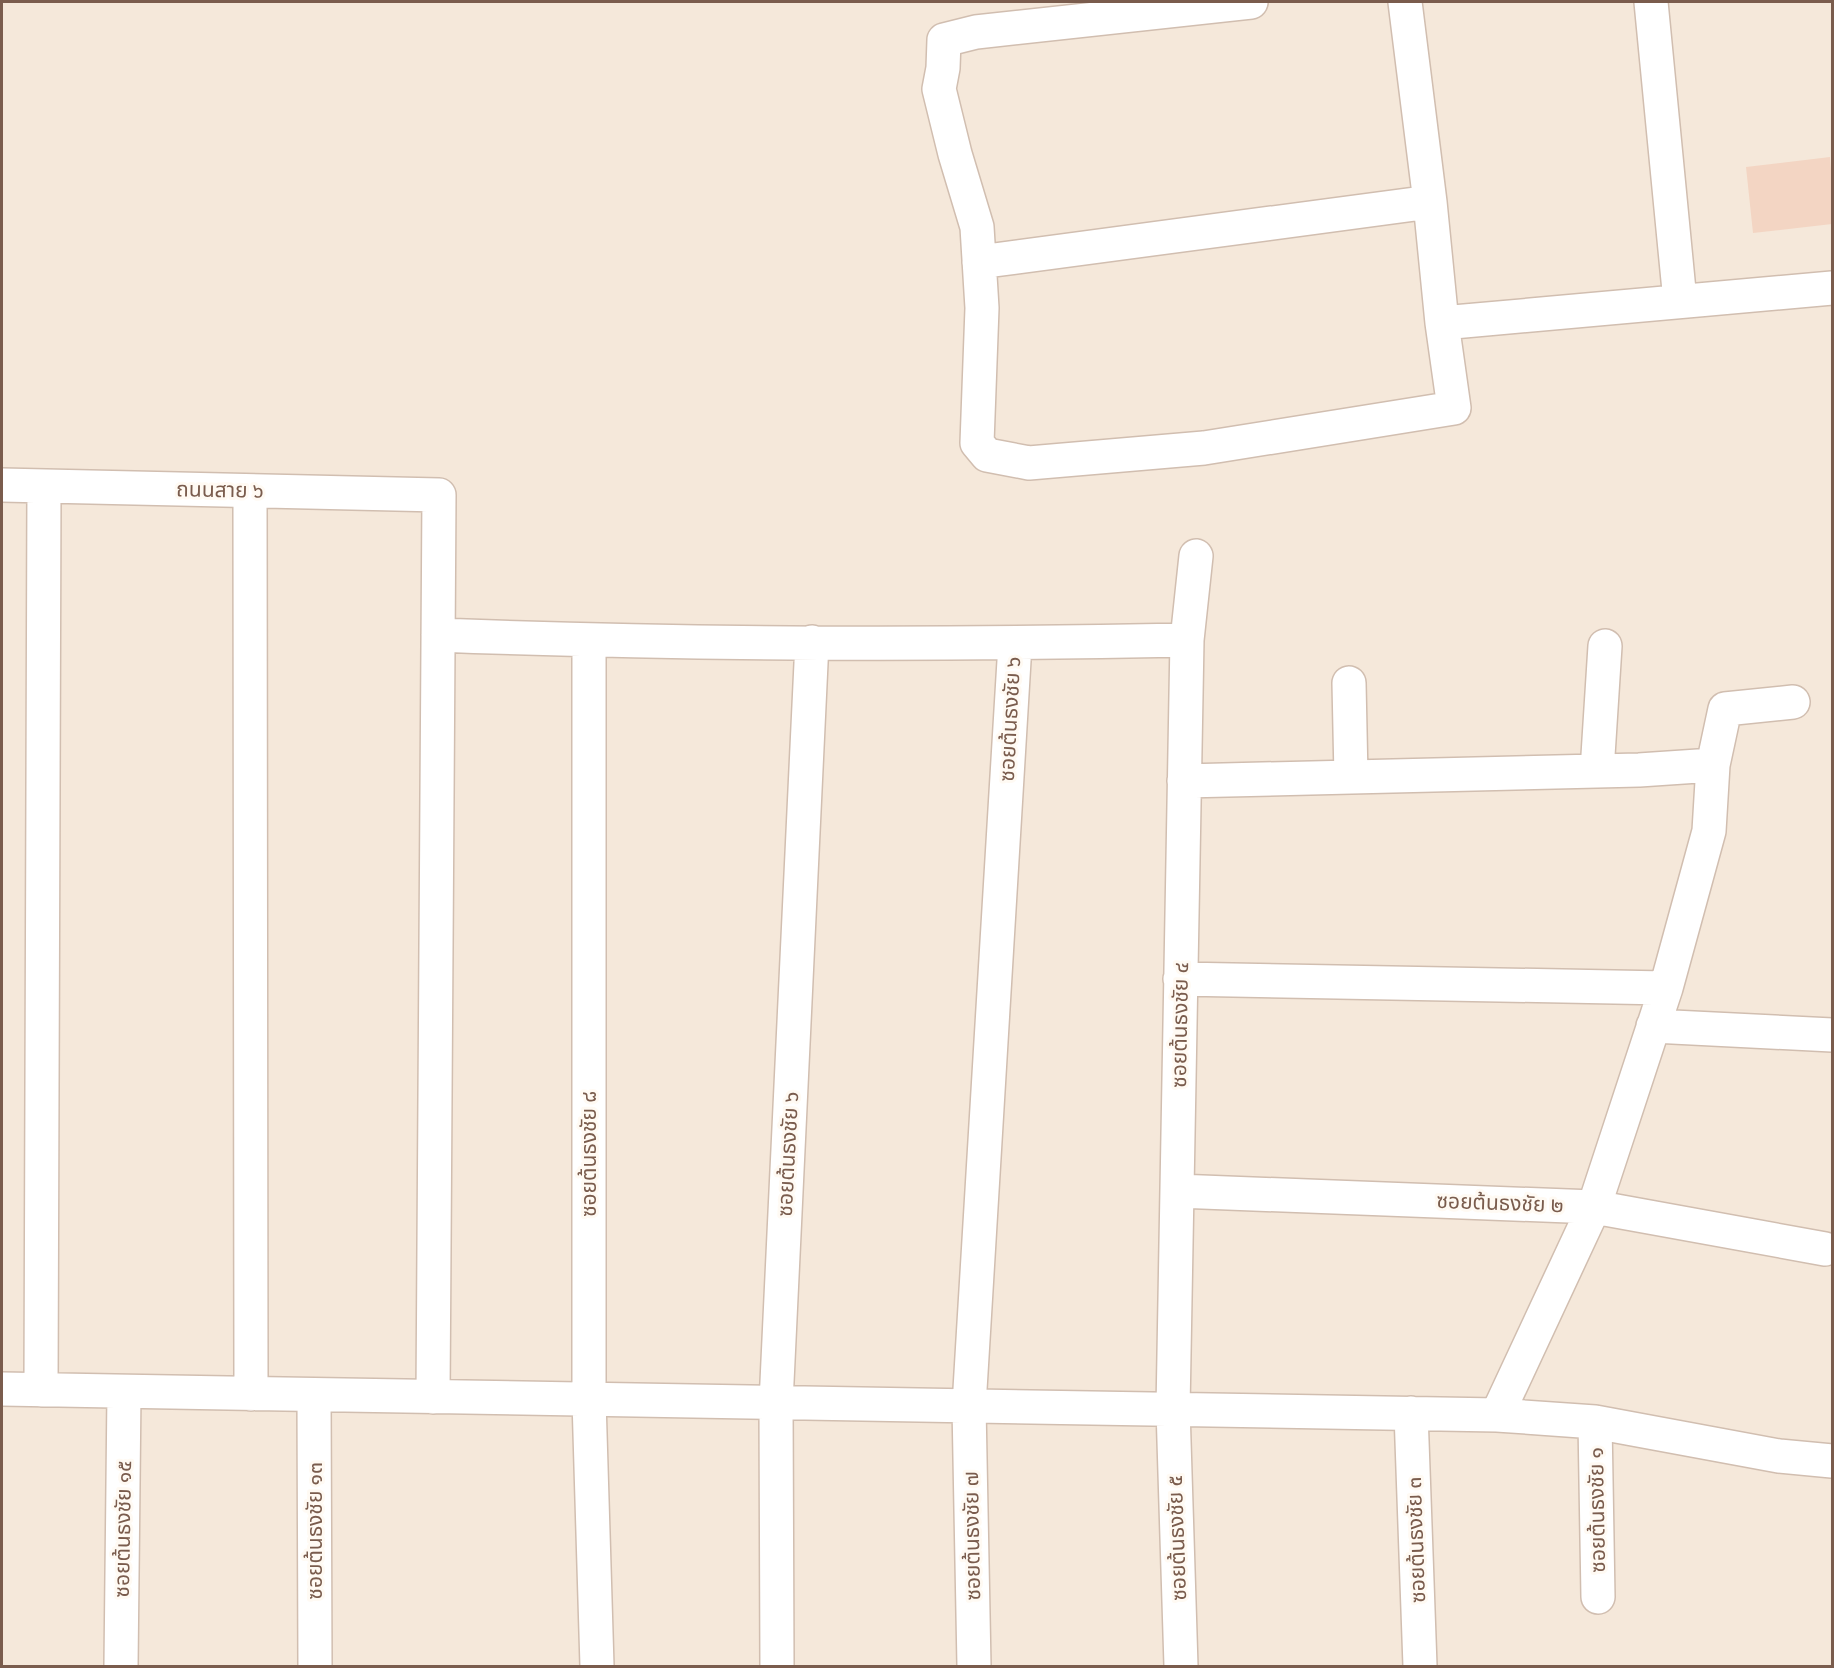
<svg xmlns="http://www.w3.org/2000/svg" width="1834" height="1668" viewBox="0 0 1834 1668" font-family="Roboto,'Noto Sans Thai',sans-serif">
<rect width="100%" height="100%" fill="#fdf6ec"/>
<path fill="#f5e8da" d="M2,2H1832V1666H2Z"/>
<path fill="#f3d5c3" d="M1830,157L1832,183V224L1753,233L1746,167Z"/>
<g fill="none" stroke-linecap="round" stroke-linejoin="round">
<g stroke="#d1beb0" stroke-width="36">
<path id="street" d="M1251,2L976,32L944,40L943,68L939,89L955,154L977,227L982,308L977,443L987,455L1029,463L1204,448L1454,408L1442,323L1430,202L1405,2
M1651,2L1680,301
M979,262L1430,202
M1442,323L1832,288
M2,485L439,495L433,1397
M250,491L251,1394
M438,635C687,645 937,645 1187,640
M589,641V1400L597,1666
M1349,683L1351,777
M1713,765L1725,709L1793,702
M1597,771L1605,646
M1184,781L1639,770L1713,765L1709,831L1666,988L1594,1207L1825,1249
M1180,979L1666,988
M1653,1026L1832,1035
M1177,1191L1594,1207L1497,1415
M2,1389L1497,1415L1595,1422L1779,1456L1832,1461
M41,1390L44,486
M314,1395L315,1666
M1411,1413L1420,1666
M1595,1422L1598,1597
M121,1666L124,1392
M777,1666L776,1403L812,642
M974,1666L969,1406L1015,644
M1181,1666L1173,1409L1187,640L1196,556"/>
</g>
<use href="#street" stroke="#fff" stroke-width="33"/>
</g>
<g text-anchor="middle" stroke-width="6" stroke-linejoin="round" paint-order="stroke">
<g font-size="21" fill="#7a5c4d" stroke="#fffaf3">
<text transform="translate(220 490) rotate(1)" y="7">ถนนสาย ๖</text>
<text transform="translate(1010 719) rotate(-87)" y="7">ซอยต้นธงชัย ๖</text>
<text transform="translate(1180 1025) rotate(-89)" y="7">ซอยต้นธงชัย ๔</text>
<text transform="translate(589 1154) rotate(-90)" y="7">ซอยต้นธงชัย ๘</text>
<text transform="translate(788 1154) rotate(-87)" y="7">ซอยต้นธงชัย ๖</text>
<text transform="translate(1500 1203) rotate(2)" y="7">ซอยต้นธงชัย ๒</text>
<text transform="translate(1597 1510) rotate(-91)" y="7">ซอยต้นธงชัย ๑</text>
<text transform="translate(123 1529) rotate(-89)" y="7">ซอยต้นธงชัย ๑๕</text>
<text transform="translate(315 1531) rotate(-90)" y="7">ซอยต้นธงชัย ๑๓</text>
<text transform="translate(972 1536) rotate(-91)" y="7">ซอยต้นธงชัย ๗</text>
<text transform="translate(1177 1538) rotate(-92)" y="7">ซอยต้นธงชัย ๕</text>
<text transform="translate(1416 1540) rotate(-92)" y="7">ซอยต้นธงชัย ๓</text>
</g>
</g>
<rect width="1834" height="1668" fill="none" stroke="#7a5c4d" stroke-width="6"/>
</svg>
